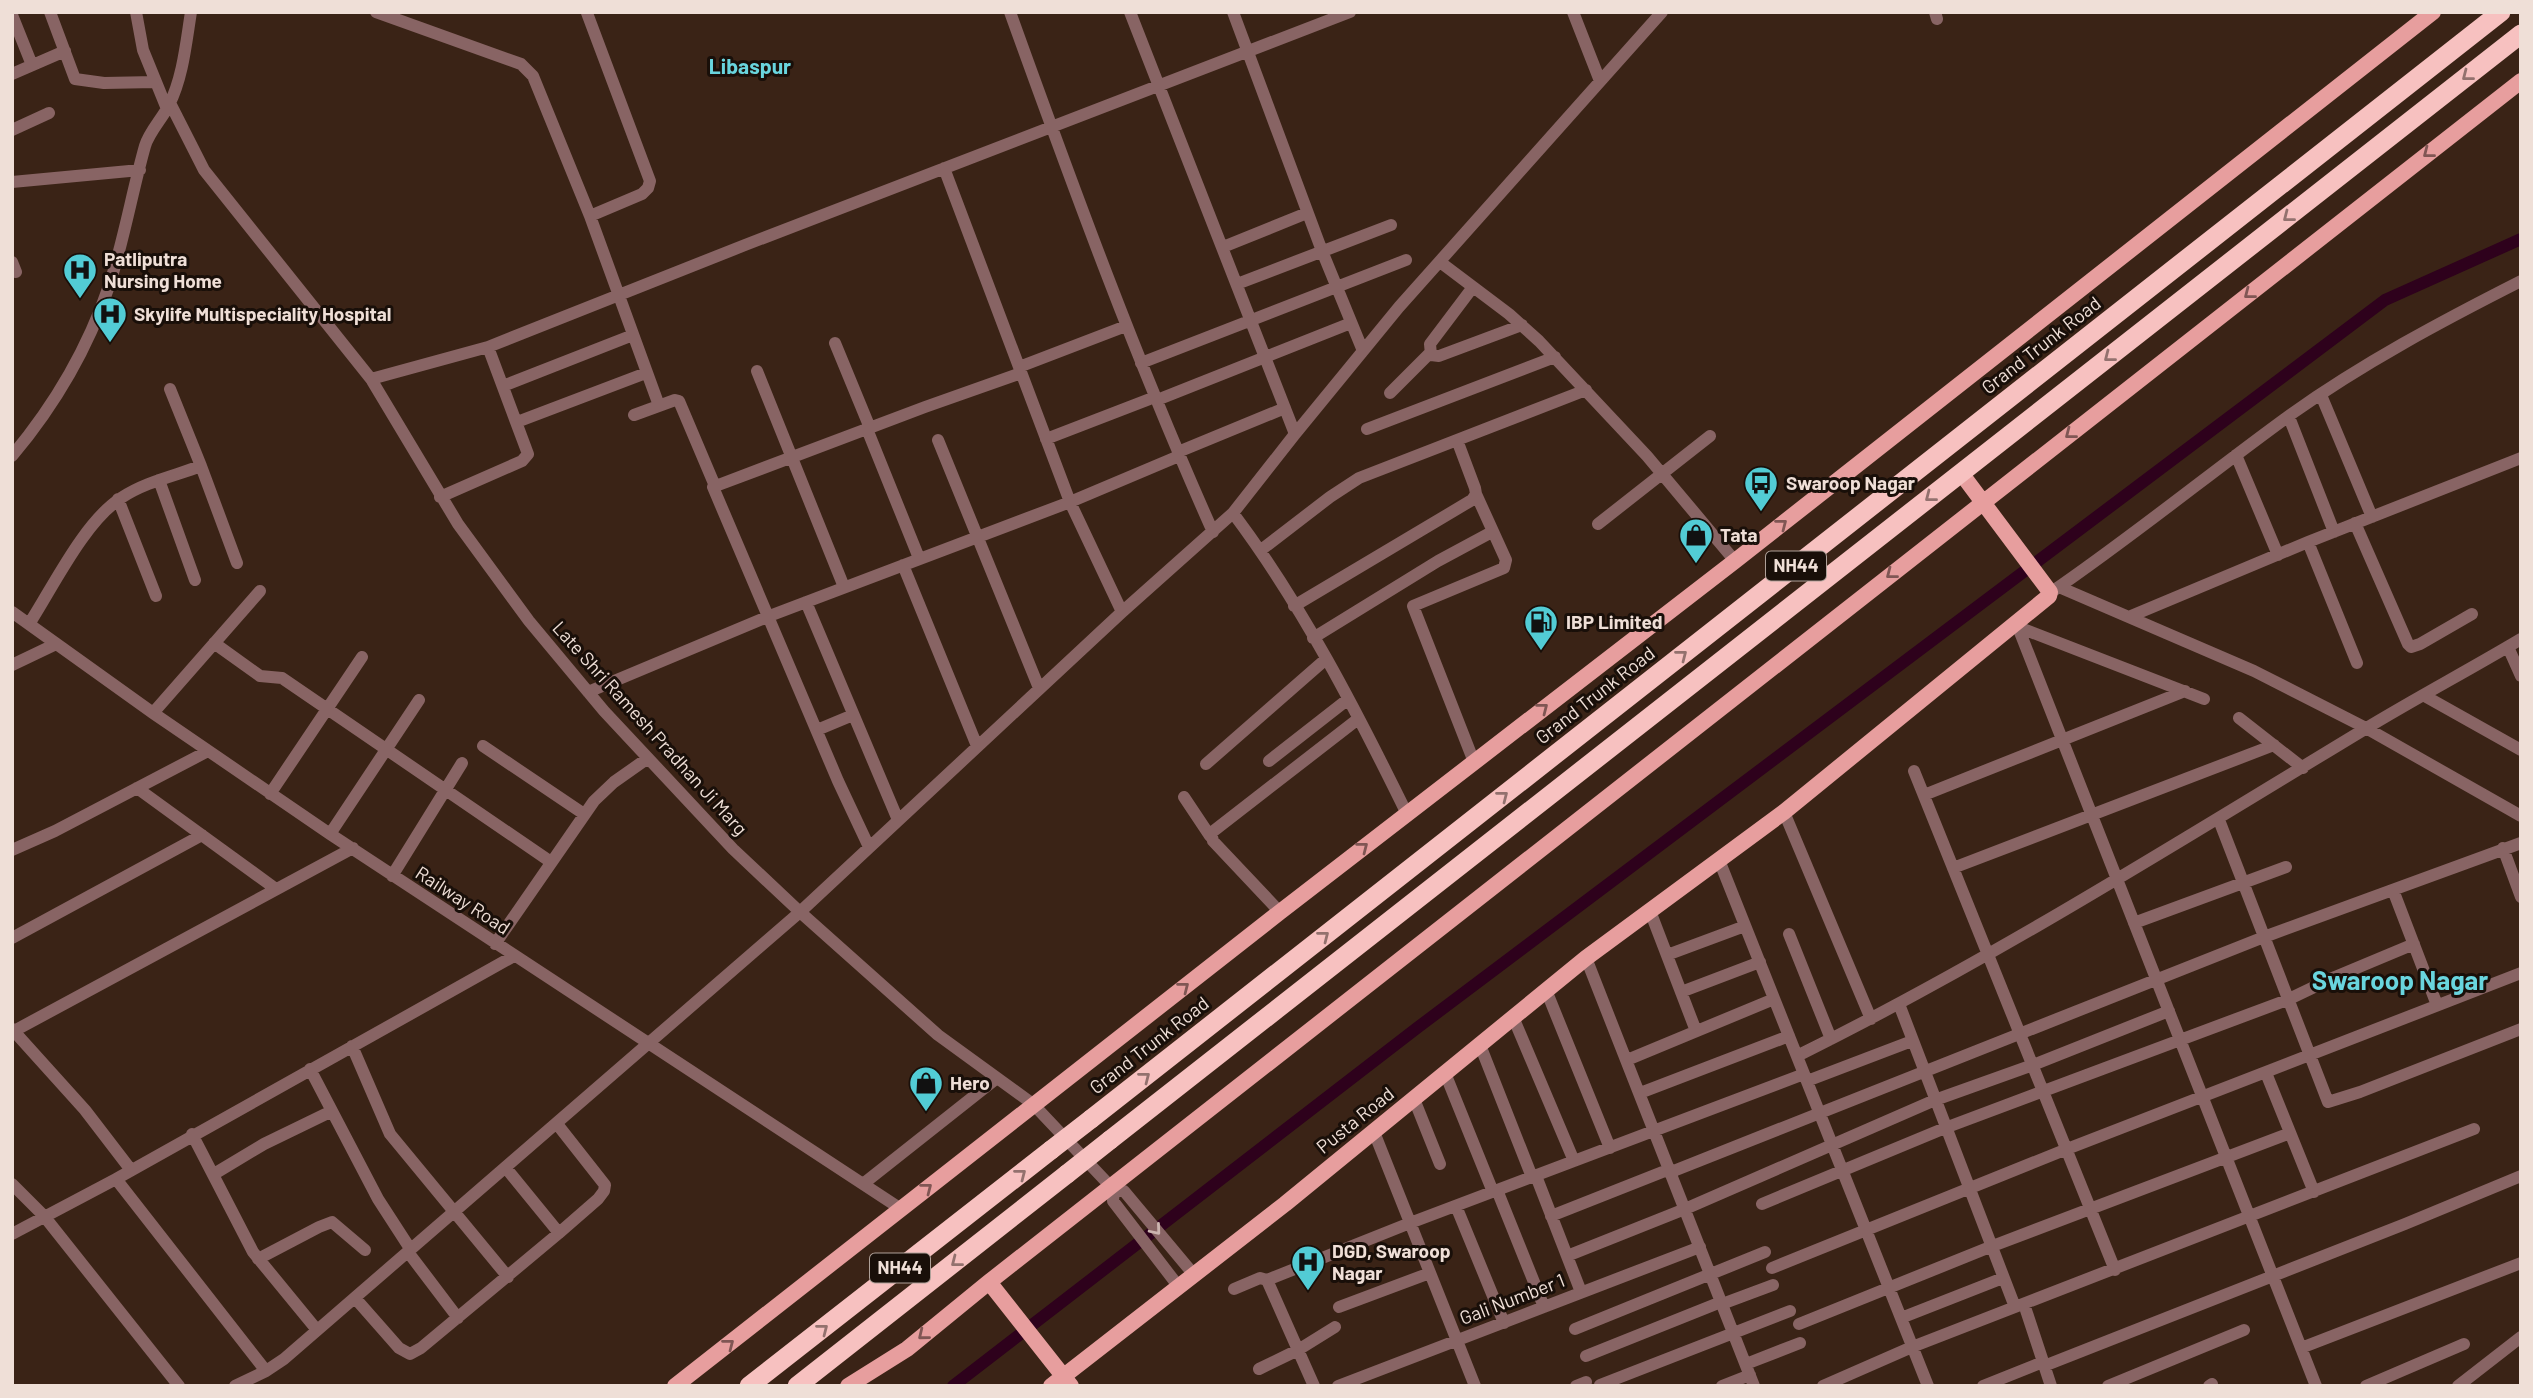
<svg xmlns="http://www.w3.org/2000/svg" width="2533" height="1398" viewBox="0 0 2533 1398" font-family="Barlow,sans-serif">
<rect width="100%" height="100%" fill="#3a2316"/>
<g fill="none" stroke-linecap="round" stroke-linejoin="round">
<path stroke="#2e011c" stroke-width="12" d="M953,1386L1417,1028L2385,300L2521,239"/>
<path stroke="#886464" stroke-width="12" d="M50,12L75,79L104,83L155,82
M136,12L143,50L167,109
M376,12L521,64L533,76L590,216L657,400
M1010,12C1073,187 1137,362 1213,532
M1130,12L1295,434
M1233,12L1322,251L1363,351
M1573,12L1600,81
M1935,12L1937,19
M587,13L650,181L648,188L642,194L590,216
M12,15L32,65
M12,74L65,51
M170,103L204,170L371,379L458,524L529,621L604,711L733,849L800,912L938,1035L1033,1104L1114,1190L1124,1191L1195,1276
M12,130L49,113
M944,168L1070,502L1179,456
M12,182L140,170
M1223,247L1307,213
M12,262L16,272
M1440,262L1509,314L1539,341L1647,456L1735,561
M1237,284L1391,225
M1473,287L1430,344L1431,355L1439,356L1522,325
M835,343L870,428
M1141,363L1406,260
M1019,367L1126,326
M757,371L844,587
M371,379L488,347L745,245L1350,12
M503,386L633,335
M1390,393L1430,353
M2321,395L2372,517
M1157,400L1351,323
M634,415L675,400L679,401L715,486
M2289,417L2334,532
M517,422L646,373
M867,429L919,558
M1367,429L1555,357
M1046,439L1155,397
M938,440L1039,688
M1178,452L1285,408
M2236,455L2278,555
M12,456C54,406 88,348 109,286C124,240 132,192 145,146C149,132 162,119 169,105C183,77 186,43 191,12
M201,466L237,563
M159,480L195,580
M440,497L522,461L528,454L488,347
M118,499L156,596
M1233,513C1302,605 1356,710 1407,814
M2355,523L2408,644L2411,647L2420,644L2472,614
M1598,524L1710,436
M2308,542L2357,663
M1261,550L1330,497L1359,478L1586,390
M903,565L977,746
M2059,587L2254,671L2366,728L2521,816
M2050,593C2132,537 2210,473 2290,415C2363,363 2442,321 2521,281
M806,602L898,820
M1294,606L1472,500L1476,494L1475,488L1457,440
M12,612L153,713L330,834L901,1209
M2131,616L2308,542L2521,458
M2016,622L2316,1386
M29,624C53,587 84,522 121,498C145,482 174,476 201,466L170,389
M2018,627L2204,699
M1313,638L1438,561L1490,533L1492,530
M214,643L260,676L282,678L551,862
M2508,647L2521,676
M12,665L56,644
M588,692L772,615L1070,502L1122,612
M2423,695L2521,750
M153,713L260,591
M2239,718L2303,768
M817,730L853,715
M483,746L584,814
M1269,761L1347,700
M1474,762L1413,606L1504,568L1506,560L1476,494
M1206,764L1326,659
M1914,771L2115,1270
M137,788L276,889
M270,794L362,657
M1924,795L2185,691
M1184,797L1210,836
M1784,812L1871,1019
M2219,820L2328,1102L2360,1092L2521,1029
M330,834L419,700
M869,847L838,781L713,487L925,407L1021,373
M2503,848L2521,897
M12,850L55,831L208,751
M1719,860L1928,1386
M1953,868L2274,745
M392,876L462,763
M2393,890L2437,1005
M1650,911L1696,1031
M1280,912L1213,841L1211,833L1358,719
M2134,923L2286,867
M1789,934L1831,1039
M12,938L202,835
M495,944L594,801L614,782L648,758
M1667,955L1745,926
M1586,958L1754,1386
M1546,990L1610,1148
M1681,992L1760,962
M1899,1004L2015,1307
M1513,1017L1574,1161
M12,1029L85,1110L131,1170
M14,1031L353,848
M1480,1045L1532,1177
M352,1046L390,1134L508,1277
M1797,1056C1993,959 2178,842 2365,729C2416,698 2469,670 2521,639
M1627,1060L1774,999
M310,1069L378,1199L411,1250
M1445,1073L1493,1192
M2266,1073L2314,1192
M1807,1081L1912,1041
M1640,1093L1789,1036
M1414,1099L1440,1164
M1374,1132L1475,1386
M192,1134L253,1252L317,1330
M506,1168L559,1233
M1671,1172L2264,937L2521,843
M214,1174L264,1144L332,1111
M1536,1176L1581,1292
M116,1179L266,1371
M12,1184L44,1216L179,1386
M863,1184L997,1078
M1114,1190L1113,1201L1179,1287
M1497,1190L1544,1307
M1762,1204L1945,1128L2287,1000L2335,977L2414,944
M1456,1206L1504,1323
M1551,1216L1670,1169
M12,1234L116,1179L514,956
M408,1252L458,1318
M1567,1256L1685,1209L1935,1100L2033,1065L2169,1011
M258,1259L319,1227L332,1222L365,1250
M1772,1268L2067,1149L2521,973
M1267,1280L1410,1223L1804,1074
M1234,1289L1260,1278L1267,1280L1314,1386
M355,1298L399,1348L410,1354L421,1348L559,1233L598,1199L604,1191L605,1185L557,1124
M1722,1304L1773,1285
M2024,1304L2051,1386
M1339,1307L1430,1273
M1901,1318L2003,1278
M1799,1324L1990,1247L2290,1133
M1575,1329L1765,1252
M2301,1348L2521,1263
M1586,1356L1721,1302
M1746,1364L1800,1343
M2044,1366L2405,1224L2521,1176
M1259,1369L1298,1350L1335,1327
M1600,1385L1790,1311
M235,1386L266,1371L284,1359L800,912L1122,612L1233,513L1295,434L1399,307L1662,12
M1338,1386L1700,1247
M1576,1386L1586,1382
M1722,1386L1750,1375
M1823,1386L1912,1347L2474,1129
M1983,1386L2043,1362
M2108,1386L2244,1330
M2209,1386L2212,1384
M2366,1386L2464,1344
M2458,1386L2521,1337"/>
<path stroke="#e79e9e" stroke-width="16" d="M989,1282L1071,1386
M675,1386L1280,912L1735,561L2433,12
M848,1386L907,1349L989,1282L2521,81
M1051,1386L1285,1204L1586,958L1784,812L2049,596L2050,592L1961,473"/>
<path stroke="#f7c1c0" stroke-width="19" d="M1091,1119L2501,12
M1110,1140L2521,34
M749,1386L1051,1150
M797,1386L1067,1174"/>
<path stroke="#f7c1c0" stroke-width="19" d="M1051,1150L1091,1119
M1067,1174L1110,1140"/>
</g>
<defs><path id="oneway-chevron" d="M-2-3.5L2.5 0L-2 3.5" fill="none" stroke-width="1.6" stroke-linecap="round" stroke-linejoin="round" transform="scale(1.75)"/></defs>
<g stroke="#93716e">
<use href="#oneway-chevron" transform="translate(2467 76) rotate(142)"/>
<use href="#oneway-chevron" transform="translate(2288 217) rotate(142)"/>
<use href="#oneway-chevron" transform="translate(2109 357) rotate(142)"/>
<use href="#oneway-chevron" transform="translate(1930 497) rotate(142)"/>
<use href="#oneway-chevron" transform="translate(1682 655) rotate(-38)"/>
<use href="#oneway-chevron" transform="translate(1503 796) rotate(-38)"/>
<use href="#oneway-chevron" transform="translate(1324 936) rotate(-38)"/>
<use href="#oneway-chevron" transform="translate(1145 1077) rotate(-38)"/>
<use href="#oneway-chevron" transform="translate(1021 1174) rotate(-38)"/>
<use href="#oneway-chevron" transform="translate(956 1262) rotate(142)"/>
<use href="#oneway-chevron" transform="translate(823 1329) rotate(-38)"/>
</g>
<g stroke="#805654">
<use href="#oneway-chevron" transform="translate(2428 153) rotate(142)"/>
<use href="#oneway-chevron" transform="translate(2249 294) rotate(142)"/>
<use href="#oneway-chevron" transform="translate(2070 434) rotate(142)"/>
<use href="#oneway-chevron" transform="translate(1782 524) rotate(-38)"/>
<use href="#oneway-chevron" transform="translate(1891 574) rotate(142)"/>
<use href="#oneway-chevron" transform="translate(1543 708) rotate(-38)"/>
<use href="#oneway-chevron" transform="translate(1363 847) rotate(-38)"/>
<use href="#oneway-chevron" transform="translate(1184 987) rotate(-38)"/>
<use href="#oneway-chevron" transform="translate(927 1188) rotate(-38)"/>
<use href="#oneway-chevron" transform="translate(923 1335) rotate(141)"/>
<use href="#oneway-chevron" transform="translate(729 1344) rotate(-38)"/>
</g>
<use stroke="#cbb4af" href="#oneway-chevron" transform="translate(1156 1230) rotate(50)"/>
<defs>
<g id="hospital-pin" transform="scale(1.75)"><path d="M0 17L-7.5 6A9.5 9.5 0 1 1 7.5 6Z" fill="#52ccd5" stroke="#190f09"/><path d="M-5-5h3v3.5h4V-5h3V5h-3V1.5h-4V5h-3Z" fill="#111"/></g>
<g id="bus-pin" transform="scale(1.75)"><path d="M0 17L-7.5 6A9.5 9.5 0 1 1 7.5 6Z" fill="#52ccd5" stroke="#190f09"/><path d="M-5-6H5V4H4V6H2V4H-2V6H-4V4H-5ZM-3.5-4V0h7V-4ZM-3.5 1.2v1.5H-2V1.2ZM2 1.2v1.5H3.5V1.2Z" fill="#111"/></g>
<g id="shop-pin" transform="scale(1.75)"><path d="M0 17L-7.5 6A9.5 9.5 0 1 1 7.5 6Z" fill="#52ccd5" stroke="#190f09"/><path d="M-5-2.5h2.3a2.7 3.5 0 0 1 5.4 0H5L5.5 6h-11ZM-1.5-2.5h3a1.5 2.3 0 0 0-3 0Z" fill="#111"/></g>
<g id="fuel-pin" transform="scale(1.75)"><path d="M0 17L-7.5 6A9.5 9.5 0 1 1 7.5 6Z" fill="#52ccd5" stroke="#190f09"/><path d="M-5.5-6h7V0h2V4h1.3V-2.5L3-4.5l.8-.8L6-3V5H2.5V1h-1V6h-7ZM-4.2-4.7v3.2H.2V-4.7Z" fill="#111"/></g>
</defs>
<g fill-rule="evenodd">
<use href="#hospital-pin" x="80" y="270"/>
<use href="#hospital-pin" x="110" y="314"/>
<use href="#bus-pin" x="1761" y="483"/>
<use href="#shop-pin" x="1696" y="535"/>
<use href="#fuel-pin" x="1541" y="622"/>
<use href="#shop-pin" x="926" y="1083"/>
<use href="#hospital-pin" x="1308" y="1262"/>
</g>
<g text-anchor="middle" stroke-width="6" stroke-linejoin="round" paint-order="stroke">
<g fill="#190f09" stroke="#afa199" stroke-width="2">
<rect x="1766" y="551.5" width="60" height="29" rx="5"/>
<rect x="870" y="1253.5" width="60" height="29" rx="5"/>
</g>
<g font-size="18" font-weight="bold" fill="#efdfd7">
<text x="1796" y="572">NH44</text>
<text x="900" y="1274">NH44</text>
</g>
<g font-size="19" font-weight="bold" fill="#efdfd7" stroke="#190f09" text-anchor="start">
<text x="104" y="266">Patliputra<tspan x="104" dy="22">Nursing Home</tspan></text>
<text x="134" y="321">Skylife Multispeciality Hospital</text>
<text x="1786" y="490">Swaroop Nagar</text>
<text x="1720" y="542">Tata</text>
<text x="1566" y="629">IBP Limited</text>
<text x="950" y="1090">Hero</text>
<text x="1332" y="1258">DGD, Swaroop<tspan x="1332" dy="22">Nagar</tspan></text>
</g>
<g font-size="19" fill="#efdfd7" stroke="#190f09">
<text transform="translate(2041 345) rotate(-38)" y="7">Grand Trunk Road</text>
<text transform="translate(1595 695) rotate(-38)" y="7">Grand Trunk Road</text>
<text transform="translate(650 728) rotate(48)" y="7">Late Shri Ramesh Pradhan Ji Marg</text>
<text transform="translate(463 900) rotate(33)" y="7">Railway Road</text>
<text transform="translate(1149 1045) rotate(-38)" y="7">Grand Trunk Road</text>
<text transform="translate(1355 1120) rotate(-39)" y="7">Pusta Road</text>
<text transform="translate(1512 1299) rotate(-21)" y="7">Gali Number 1</text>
</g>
<g font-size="21" font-weight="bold" fill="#69d5de" stroke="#190f09">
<text x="750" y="74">Libaspur</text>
</g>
<g font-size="26" font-weight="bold" fill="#69d5de" stroke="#190f09">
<text x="2400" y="990">Swaroop Nagar</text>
</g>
</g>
<rect width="2533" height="1398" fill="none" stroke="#efdfd7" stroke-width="28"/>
</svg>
